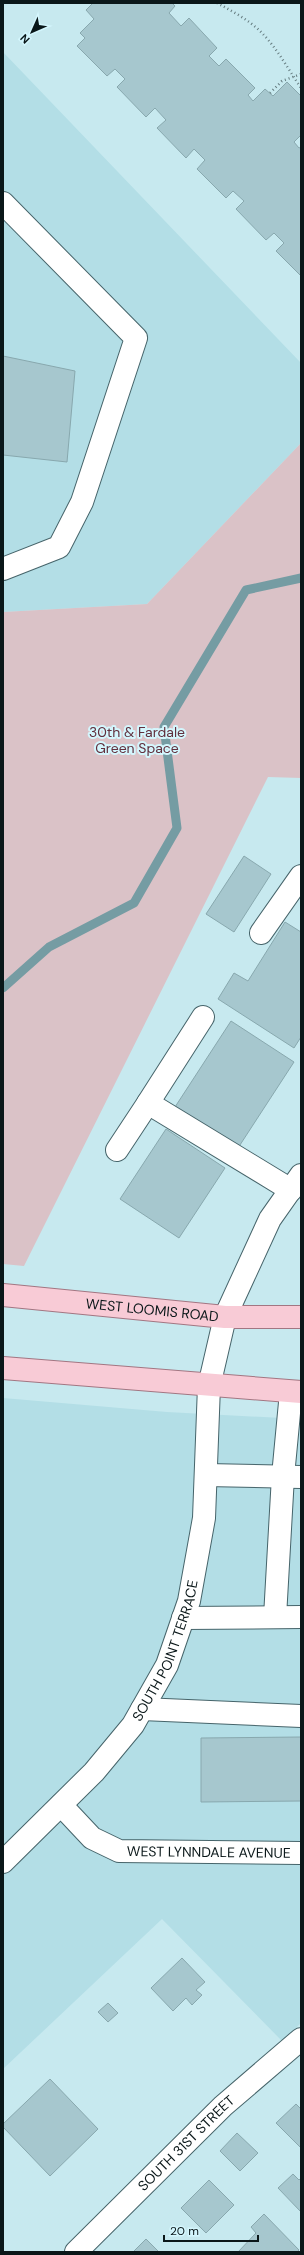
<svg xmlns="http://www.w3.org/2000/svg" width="304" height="2255" viewBox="0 0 304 2255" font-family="'DM Sans',sans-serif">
<rect width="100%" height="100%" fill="#c7e9ef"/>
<path fill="#b3dee6" d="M3,52L301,363V443L147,604L3,612Z
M3,1398L167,1412L301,1419V2023L282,2041L162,1919L3,2069Z"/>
<path fill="#dac2c7" d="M301,443V778L268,777L24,1266L3,1264V612L147,604Z"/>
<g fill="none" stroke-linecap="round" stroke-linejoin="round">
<path stroke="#759ca3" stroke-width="9" d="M3,988L49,947L134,903L177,828L164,727L246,590L301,578"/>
</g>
<path fill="#a6c7ce" stroke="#88a8ae" d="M93,3H172L175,6L169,13L181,26L189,18L217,48L209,56L219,66L226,59L255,88L248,95L253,101L265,89L273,96L287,82L301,96V135L294,142L299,148L301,147V276L276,251L284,243L274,233L266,240L236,209L244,201L233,191L226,198L197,169L205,160L194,149L186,158L157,128L166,120L155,108L146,117L117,87L125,79L115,69L107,76L77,46L85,38L80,33L94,19L86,10Z
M3,356L75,371L67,462L3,455Z
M244,856L271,874L234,932L206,914Z
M285,922L301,932V1037L294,1048L218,999L234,973L248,981Z
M231,1021L294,1062L238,1148L175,1107Z
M166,1129L225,1168L179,1238L120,1199Z
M301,1737V1801L201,1802V1738Z
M182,1958L205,1982L196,1990L202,1995L192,2005L186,1998L173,2011L151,1988Z
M108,2003L118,2013L108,2022L98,2012Z
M50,2079L98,2129L50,2176L3,2127V2124Z
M296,2104L301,2109V2148L276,2123Z
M237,2133L258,2153L240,2171L220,2151Z
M293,2174L299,2180L301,2178V2212L278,2188Z
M209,2180L234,2205L206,2233L181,2208Z
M264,2214L299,2250L297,2252H238L256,2233L251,2227Z
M146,2239L159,2252H133Z"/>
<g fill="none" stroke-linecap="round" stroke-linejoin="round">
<g stroke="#46646a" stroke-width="24">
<g id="minor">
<path d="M3,203L136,338L82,502L59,547L3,569"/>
<path d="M261,933L301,876"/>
<path d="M203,1017L148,1103L291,1190"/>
<path d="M117,1150L148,1103"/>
<path d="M206,1475L301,1477"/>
<path d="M275,1617L283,1476L291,1392"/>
<path d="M183,1618L301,1617"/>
<path d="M142,1709L301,1716"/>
<path id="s1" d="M61,1805L92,1838L119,1851L301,1853"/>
<path id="s2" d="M3,1862L94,1772L133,1725L167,1665L189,1601L204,1518L209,1386L225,1317L270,1219L301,1175"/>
<path id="s3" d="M76,2252L223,2106L301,2039"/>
</g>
</g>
<g stroke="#a27682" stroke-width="24">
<g id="major">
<path id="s4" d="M3,1295L225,1317H301"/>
<path d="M3,1368L301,1392"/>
</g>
</g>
<path stroke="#667d81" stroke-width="2.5" stroke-dasharray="1 3" stroke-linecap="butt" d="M217,3C232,11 249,20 261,32C277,48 288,69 301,88
M270,93L282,81L301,74"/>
<use href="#minor" stroke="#fff" stroke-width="22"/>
<use href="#major" stroke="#f8cbd6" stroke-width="22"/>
</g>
<g text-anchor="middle" stroke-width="4" stroke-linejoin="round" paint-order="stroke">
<g font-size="14" fill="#612f3d" stroke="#d4f6fd">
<text x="137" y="737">30th &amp; Fardale<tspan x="137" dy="16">Green Space</tspan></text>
</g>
<g font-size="14" fill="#0a1719" stroke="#d4f6fd">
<text dy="5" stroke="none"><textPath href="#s4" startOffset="150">WEST LOOMIS ROAD</textPath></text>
<text dy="5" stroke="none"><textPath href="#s2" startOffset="271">SOUTH POINT TERRACE</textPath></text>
<text dy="5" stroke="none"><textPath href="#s1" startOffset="165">WEST LYNNDALE AVENUE</textPath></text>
<text dy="5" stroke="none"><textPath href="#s3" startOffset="155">SOUTH 31ST STREET</textPath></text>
</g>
</g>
<rect width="304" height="2255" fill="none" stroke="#0a1719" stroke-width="8"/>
<g transform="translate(32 32) rotate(225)" stroke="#d4f6fd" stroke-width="3" paint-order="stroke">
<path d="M0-3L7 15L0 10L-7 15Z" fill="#0a1719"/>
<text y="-6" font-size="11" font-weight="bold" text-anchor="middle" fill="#0a1719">N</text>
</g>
<path d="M164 2235v6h94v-6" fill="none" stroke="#0a1719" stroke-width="2"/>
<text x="170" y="2235" font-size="12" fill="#0a1719" stroke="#d4f6fd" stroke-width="3" paint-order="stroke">20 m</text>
</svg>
